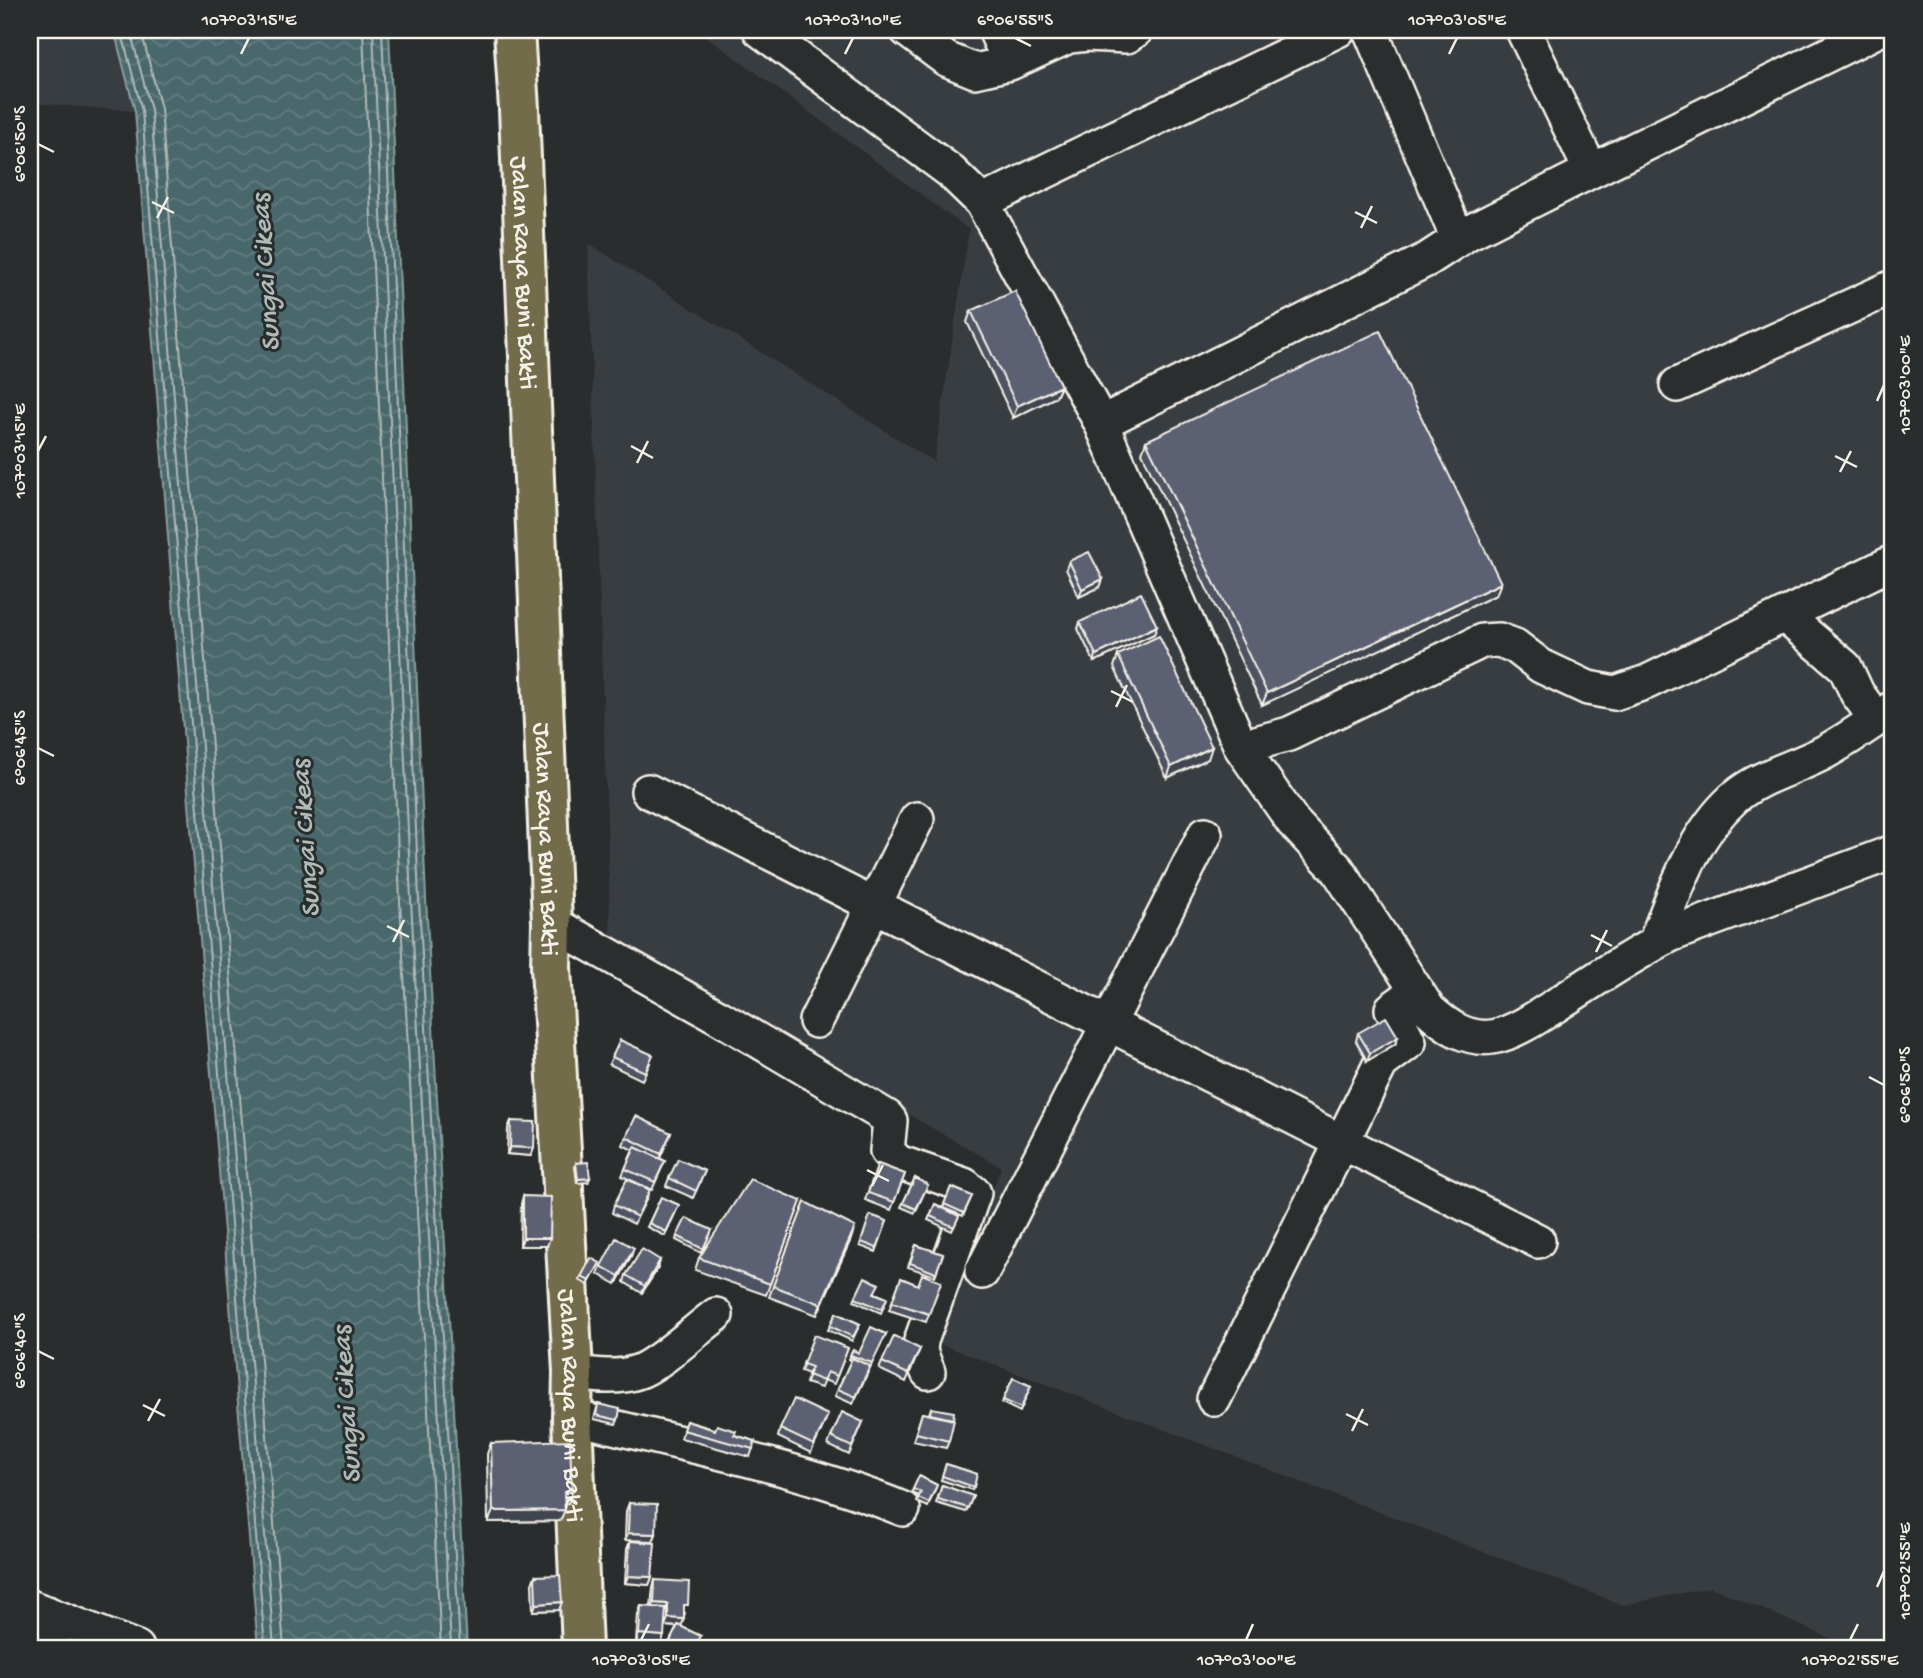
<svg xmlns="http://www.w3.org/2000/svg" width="1923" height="1678" viewBox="0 0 1923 1678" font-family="'Gochi Hand',sans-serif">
<defs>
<pattern id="water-waves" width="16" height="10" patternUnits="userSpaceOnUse" patternTransform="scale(1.75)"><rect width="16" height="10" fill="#49676c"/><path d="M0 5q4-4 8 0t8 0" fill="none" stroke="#647d81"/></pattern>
</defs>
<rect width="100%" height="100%" fill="#2a2d2e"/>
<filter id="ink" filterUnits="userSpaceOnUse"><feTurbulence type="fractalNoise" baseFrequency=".0143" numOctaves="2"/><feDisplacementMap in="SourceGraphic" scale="14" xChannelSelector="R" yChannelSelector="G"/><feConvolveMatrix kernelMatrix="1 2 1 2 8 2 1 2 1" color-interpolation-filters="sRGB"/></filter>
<g filter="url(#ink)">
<path fill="#393d43" d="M30,30H114L135,111L30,103Z
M698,30H1893V1648H1853L1711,1587L1623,1605L938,1343L1001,1167L611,945L588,243L934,462L969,230Z"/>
<path fill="url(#water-waves)" stroke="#8d9e9e" stroke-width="2" d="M114,30H389L426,899L467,1648H258L185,755L135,111Z"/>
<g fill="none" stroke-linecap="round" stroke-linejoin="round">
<path stroke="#b0bab6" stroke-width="2" d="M121,30L142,111L265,1648
M130,30L151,110L274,1648
M141,30L161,109L284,1648
M363,30L400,901L441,1648
M373,30L411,900L451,1648
M382,30L419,900L460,1648"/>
<g stroke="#f4f1e8" stroke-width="38">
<path id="minor" d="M760,30L950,171L982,202L1101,423L1241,747L1289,734L1482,641L1499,640L1515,646L1541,666L1588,688L1615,693L1647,682L1893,562
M907,30L946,59L975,71L1010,63L1069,36L1087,34L1127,36L1136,30
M995,30L1010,63
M1370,30L1458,239
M1523,30L1591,171
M982,202L1338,30
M1677,385L1893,287
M1101,423L1428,259L1468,233L1591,171L1878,30
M1784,615L1845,667L1857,693L1876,719
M1241,747L1293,822L1338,870L1429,1010C1447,1026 1466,1040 1492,1037C1516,1034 1552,1007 1573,994C1605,973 1637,953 1670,935L1893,852
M648,791L1538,1241
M552,923L717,1016L887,1117L890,1121L887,1151L898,1162L964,1185L974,1193L921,1341L920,1352L928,1372
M1655,943C1675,892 1692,836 1734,798C1760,775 1796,768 1825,752C1849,739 1871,723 1893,708
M816,1021L917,819
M982,1272L1205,834
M573,1372C593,1376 617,1379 637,1372C657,1366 697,1329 716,1315
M1214,1399L1381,1063L1409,1042L1392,1009L1417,991
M572,1417C682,1444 799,1467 903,1509
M30,1607L137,1648
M47,1613L54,1648"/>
</g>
<g stroke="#f4f1e8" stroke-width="44">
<g id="major">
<path id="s1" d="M514,30L519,109L552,923L551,967L573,1372L572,1417L582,1648"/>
</g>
</g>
<use href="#minor" stroke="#2a2d2e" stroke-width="33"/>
<use href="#major" stroke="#726c4b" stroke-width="38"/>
</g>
<path fill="#4e5363" stroke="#f4f1e8" stroke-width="2" d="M971,311L1061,386L1056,397L1013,418L967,322Z
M1146,441L1496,595L1262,705L1142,453Z
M1069,561L1103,579L1100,587L1079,597L1066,569Z
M1080,622L1157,626L1154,634L1094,662L1078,629Z
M1118,655L1208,759L1167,778L1114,667Z
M1358,1033L1395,1044L1367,1061L1356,1041Z
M612,1057L650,1063L642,1080L609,1064Z
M511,1121L534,1148L531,1156L507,1154L508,1128Z
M671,1133L660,1158L665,1161L652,1190L622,1176L633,1150L623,1145L626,1137Z
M576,1163L588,1182L577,1183L575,1167Z
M878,1164L905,1174L891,1210L865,1200Z
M705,1171L693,1198L666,1186L669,1178Z
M915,1178L928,1185L915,1213L901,1207Z
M951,1187L972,1196L963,1216L943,1208Z
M523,1196L547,1246H520L521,1204Z
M661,1197L679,1205L665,1236L647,1227Z
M647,1198L634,1224L612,1213L614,1205Z
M801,1201L766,1295L695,1270L699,1258Z
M805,1202L851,1239L817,1315L769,1297Z
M935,1204L959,1216L952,1231L928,1220Z
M870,1215L887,1221L876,1252L860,1246Z
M712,1230L701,1253L676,1240L677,1236Z
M916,1245L943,1254L935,1276L908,1267Z
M631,1256L616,1284L598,1274L601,1266Z
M660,1260L658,1268L642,1293L624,1282L626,1275Z
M600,1263L588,1285L579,1280L581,1277Z
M901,1278L918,1285L941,1282L926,1322L889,1310Z
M875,1293L887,1298L881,1313L854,1301L855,1298Z
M836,1313L860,1324L852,1341L828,1330Z
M886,1334L853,1404L835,1396L851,1360L849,1359L853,1350L859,1353Z
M814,1335L848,1348L834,1384L824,1380L821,1388L806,1383L809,1374L801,1371Z
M920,1349L906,1382L879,1369L882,1362Z
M1013,1378L1031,1386L1020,1412L1002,1403Z
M597,1408L618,1420L616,1424L594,1419Z
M931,1408L949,1441L946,1448L913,1441L922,1413L929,1414Z
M686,1421L755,1441L750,1457L681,1438Z
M825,1422L811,1453L778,1437L780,1429Z
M863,1422L849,1455L828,1445L831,1437Z
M491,1443L568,1503H564L560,1521L488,1522L487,1454Z
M946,1464L977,1474L972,1490L941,1480Z
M919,1476L937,1485L928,1507L917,1502L919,1496L912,1493Z
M942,1485L973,1496L966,1512L936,1503Z
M629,1503L656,1534L653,1541L625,1540L626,1511Z
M630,1541L652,1577L649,1585L625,1583L627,1549Z
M535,1576L559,1610L533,1611L532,1584Z
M655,1580L685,1613L681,1626L695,1648H675L668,1645L677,1627L665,1626V1612L661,1644L636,1642L638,1614L641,1606L651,1607L653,1587Z"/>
<path fill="#404450" stroke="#f4f1e8" stroke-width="2" d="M1061,386L1056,397L1013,418L1017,406Z
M1103,579L1100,587L1079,597L1082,589Z
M1501,583L1496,595L1262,705L1267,693Z
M1157,626L1154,634L1094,662L1096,655Z
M1212,747L1208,759L1167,778L1171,767Z
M1398,1037L1395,1044L1367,1061L1370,1053Z
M510,1147L534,1148L531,1156L507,1154Z
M590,1178L588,1182L577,1183L578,1179Z
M855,1227L851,1239L817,1315L821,1304Z
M523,1238H550L547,1246H520Z
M634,1248L631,1256L616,1284L619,1276Z
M30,1252H36L33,1260L30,1259Z
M660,1260L658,1268L642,1293L645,1286Z
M564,1492H572L568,1503L560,1504Z
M565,1510L560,1521L488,1522L493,1511Z
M628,1533L656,1534L653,1541L625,1540Z
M628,1576L652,1577L649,1585L625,1583Z
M562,1602L559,1610L533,1611L536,1604Z
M654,1603L668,1604L665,1612L651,1611Z
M668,1618L684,1619L681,1627L665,1626Z
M639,1634L664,1636L661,1644L636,1642Z"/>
<path fill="#5b6173" stroke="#f4f1e8" stroke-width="2" d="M1015,291L1061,386L1017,406L971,311Z
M1380,331L1501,583L1267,693L1146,441Z
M1089,552L1103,579L1082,589L1069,561Z
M1141,593L1157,626L1096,655L1080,622Z
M1159,636L1212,747L1171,767L1118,655Z
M1386,1017L1398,1037L1370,1053L1358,1033Z
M620,1040L653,1055L645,1072L612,1057Z
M636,1116L671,1133L661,1154L626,1137Z
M511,1121L535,1122L534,1148L510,1147Z
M635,1147L665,1161L655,1182L625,1169Z
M678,1159L705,1171L696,1191L669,1178Z
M588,1162L590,1178L578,1179L576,1163Z
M878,1164L905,1174L894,1202L868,1193Z
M915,1178L928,1185L916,1209L903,1203Z
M627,1179L650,1190L637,1217L614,1205Z
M750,1179L801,1201L770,1284L699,1258Z
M951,1187L972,1196L964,1213L944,1204Z
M523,1196L551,1197L550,1238H523Z
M661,1197L679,1205L666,1232L649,1223Z
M805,1202L855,1227L821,1304L773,1286Z
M935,1204L959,1216L954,1227L930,1216Z
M870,1215L887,1221L877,1248L861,1242Z
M686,1218L712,1230L703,1249L677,1236Z
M30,1233H37L36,1252H30Z
M616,1238L634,1248L619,1276L601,1266Z
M916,1245L943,1254L936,1273L910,1263Z
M642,1249L660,1260L645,1286L626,1275Z
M591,1258L600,1263L590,1281L581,1277Z
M922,1274L941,1282L929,1314L892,1302L901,1278L918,1285Z
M865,1277L879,1284L874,1293L887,1298L882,1309L855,1298Z
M836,1313L860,1324L853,1337L830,1326Z
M871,1327L886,1334L872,1363L850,1355L853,1350L859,1353Z
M814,1335L848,1348L837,1376L827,1372L823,1381L808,1375L812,1367L803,1364Z
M894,1336L920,1349L908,1374L882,1362Z
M852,1358L870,1366L856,1397L838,1389Z
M1013,1378L1031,1386L1021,1408L1003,1400Z
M794,1399L828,1415L814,1445L780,1429Z
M598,1404L620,1409L618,1420L596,1415Z
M931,1408L954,1412L953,1419L930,1414Z
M842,1412L863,1422L852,1447L831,1437Z
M922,1413L954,1420L949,1441L916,1433Z
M686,1421L715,1430L717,1425L736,1431L734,1435L755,1441L753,1449L683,1430Z
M570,1440L572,1492H564L565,1510L493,1511L491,1443Z
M946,1464L977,1474L974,1487L942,1476Z
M919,1476L937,1485L929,1503L918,1498L921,1492L913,1489Z
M942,1485L973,1496L968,1508L938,1499Z
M629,1503L657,1504L656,1534L628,1533Z
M630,1541L655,1543L652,1577L628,1576Z
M560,1575L562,1602L536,1604L535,1576Z
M655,1580L689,1582L688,1605H684V1619L668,1618V1604L654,1603Z
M641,1606L666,1608L664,1636L639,1634Z
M678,1625L701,1636L694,1648H684L670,1641Z
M522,1641L523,1648H512L511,1643Z"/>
</g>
<path fill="none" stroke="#f4f1e8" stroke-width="2.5" d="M1015,38L1031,46M241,54L249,38M845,54L853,38M1449,54L1457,38M38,144L54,152M152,202L174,213M1355,212L1377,223M157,218L168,197M1361,228L1372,206M1877,401L1884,385M631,446L653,458M38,451L46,436M1835,456L1857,467M637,463L648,441M1840,472L1851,451M1111,691L1133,702M1116,707L1127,685M38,748L54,756M387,926L409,937M1591,935L1612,946M393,942L404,920M1596,952L1607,930M1869,1077L1884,1085M867,1170L889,1181M872,1186L883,1165M38,1351L54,1359M143,1405L165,1416M1346,1414L1368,1425M148,1421L160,1399M1352,1431L1363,1409M1877,1587L1884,1571M641,1640L649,1624M1246,1640L1253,1624M1850,1640L1858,1624"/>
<g text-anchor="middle" stroke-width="6" stroke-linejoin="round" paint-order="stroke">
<g font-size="26" fill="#f4f1e8" stroke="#2a2d2e">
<text dy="9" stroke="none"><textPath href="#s1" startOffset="243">Jalan Raya Buni Bakti</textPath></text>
<text dy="9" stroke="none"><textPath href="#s1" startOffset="810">Jalan Raya Buni Bakti</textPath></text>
<text dy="9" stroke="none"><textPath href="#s1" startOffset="1377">Jalan Raya Buni Bakti</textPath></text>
</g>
<g font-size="28" font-style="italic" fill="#b0bab6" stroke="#2a2d2e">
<text transform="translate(263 273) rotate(-94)" y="10">Sungai Cikeas</text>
<text transform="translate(303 839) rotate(-94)" y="10">Sungai Cikeas</text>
<text transform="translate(344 1405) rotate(-94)" y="10">Sungai Cikeas</text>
</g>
</g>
<rect width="1923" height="1678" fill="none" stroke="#2a2d2e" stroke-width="77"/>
<rect x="38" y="38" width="1846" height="1602" fill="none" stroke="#f4f1e8" stroke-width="2.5"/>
<g font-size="18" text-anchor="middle" fill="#f4f1e8">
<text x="249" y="25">107°03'15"E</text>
<text x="853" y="25">107°03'10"E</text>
<text x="1015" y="25">6°06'55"S</text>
<text x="1457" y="25">107°03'05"E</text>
<text transform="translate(19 144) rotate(-90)" y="6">6°06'50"S</text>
<text transform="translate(1904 385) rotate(-90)" y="6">107°03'00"E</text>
<text transform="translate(19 451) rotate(-90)" y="6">107°03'15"E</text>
<text transform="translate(19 748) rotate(-90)" y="6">6°06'45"S</text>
<text transform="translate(1904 1085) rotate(-90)" y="6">6°06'50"S</text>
<text transform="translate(19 1351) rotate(-90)" y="6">6°06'40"S</text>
<text transform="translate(1904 1571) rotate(-90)" y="6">107°02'55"E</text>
<text x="641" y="1665">107°03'05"E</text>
<text x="1246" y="1665">107°03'00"E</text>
<text x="1850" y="1665">107°02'55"E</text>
</g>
</svg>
